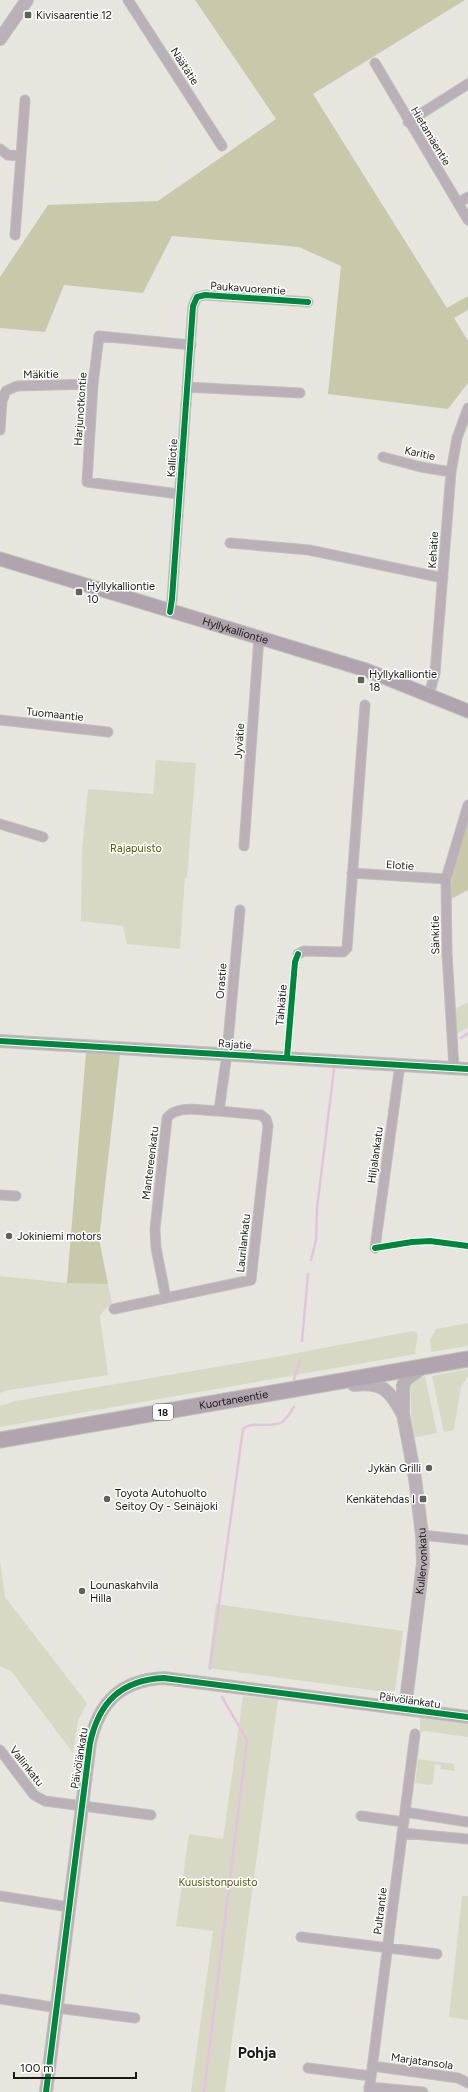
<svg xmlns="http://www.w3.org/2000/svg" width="468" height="2092" viewBox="0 0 468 2092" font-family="Figtree,sans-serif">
<rect width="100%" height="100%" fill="#e6e6de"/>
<path fill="#d8d9c5" d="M156,760L196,763L187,878H185L180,949L127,944L123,926L81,921L82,852L88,789L153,794Z
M468,1002V1027L457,1034L455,1009Z
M0,1276L67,1283L108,1284L112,1303L105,1309L100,1316L108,1375L9,1390L0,1393Z
M468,1323V1346L431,1352L430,1339L436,1329Z
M413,1331L418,1334L415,1354L0,1427V1406L15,1401L270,1358Z
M468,1369V1376L461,1387L454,1430L444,1432L432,1376Z
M425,1376L437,1433L412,1438L410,1387L417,1380Z
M0,1561L5,1597L87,1703L78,1721L73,1753L11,1671L0,1666Z
M216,1604L403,1631L395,1691H378L208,1668Z
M243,1696L278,1700L225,2092H191L213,1931L176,1926L189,1834L223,1839Z
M420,1718L468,1724V1737L424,1731L421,1733L420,1730Z
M418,1759L454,1764L455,1771L440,1769L441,1765L435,1764L433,1783L430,1785L415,1783Z
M462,1896H468V2020L449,2017Z"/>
<path fill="#c8c9ab" d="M195,0H465L313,94L447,308L468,296V310L454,318L468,341V383L448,409L328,394L341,266L299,247L172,236L143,293L64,285L45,332L0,328V277L48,205L158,201L276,119Z
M468,821V890L451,899L452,873Z
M86,1052L120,1054L99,1239L108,1284L67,1283Z"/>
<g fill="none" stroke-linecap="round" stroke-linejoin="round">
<path stroke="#e1c5dc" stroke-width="2.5" d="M461,1038L468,1033
M311,1260L316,1240L317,1208L334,1069
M302,1341L308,1274
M294,1379L300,1360
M210,1669L243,1429C253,1420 271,1429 282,1422C287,1419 291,1411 294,1407
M204,2092L247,1740L222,1697"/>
<g stroke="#c0c0ba" stroke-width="11">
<path id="minor" d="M128,0L222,146
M375,63L468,220
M408,122L468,84
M0,149L8,155L21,156L15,235
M21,156L25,100
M458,203L468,197
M187,387L300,393
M0,430L2,401L6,391L17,386L93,384
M383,457L421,467L451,472
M179,494L87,482L93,384L99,336L191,345
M230,543L309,550L443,578
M170,612L172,599L193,306L197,297L205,295L308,302
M429,695L435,673L451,472L457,438L468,408
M0,720L108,732
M0,824L43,837
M244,846L259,637
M352,873L446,879
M298,954L304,951L343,952L347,948L365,705
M454,1068L447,953L446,879L468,805
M0,1195L16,1196
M375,1248L400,1064
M166,1298L156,1248L155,1229L167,1118C177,1104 203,1111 219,1111L227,1053L240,910
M114,1309L251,1280L268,1126L266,1119L261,1115L219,1111
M422,1535L468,1540
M0,1750L34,1795L45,1801L151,1815
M405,1812L468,1822
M361,1816L404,1822
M402,1833L468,1839
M0,1896L69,1907
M301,1937L437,1954
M0,1999L65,2009L135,2018
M372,2066L458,2078L468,2083
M308,2068L371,2076
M369,2087L423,2092
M369,2092L415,1734"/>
</g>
<g stroke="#c0c0ba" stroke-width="14">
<g id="tertiary">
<path d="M0,39L27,0"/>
<path d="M0,1041L468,1069"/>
<path d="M354,1385C381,1381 390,1390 402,1413"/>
<path id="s1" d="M405,1709L423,1563L422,1535L415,1478L403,1414V1385L407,1379L422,1368"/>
<path d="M46,2092L90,1743C99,1702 121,1680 164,1678L468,1717"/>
</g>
</g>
<g stroke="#c0c0ba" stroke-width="15">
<g id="secondary">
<path id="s2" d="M0,559L366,670L468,711"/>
</g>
</g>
<g stroke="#c0c0ba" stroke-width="17">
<g id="trunk">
<path id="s3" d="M0,1440L468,1359"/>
</g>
</g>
<use href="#minor" stroke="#bab0b8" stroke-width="9"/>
<use href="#tertiary" stroke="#bab0b8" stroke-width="12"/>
<use href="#secondary" stroke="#b0a5ae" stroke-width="13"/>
<use href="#trunk" stroke="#b0a4ae" stroke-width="15"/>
<g stroke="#fff" stroke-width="8">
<path id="cycleway" d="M170,612L172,599L193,306L197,297L205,295L308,302
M0,1041L468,1069
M287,1057L295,962L298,954
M375,1248L412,1242L430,1241L468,1246
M46,2092L90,1743C99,1702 121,1680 164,1678L468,1717"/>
</g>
<use href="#cycleway" stroke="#00873e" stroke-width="6"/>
</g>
<g fill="#61615b" stroke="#fff" stroke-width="1.5">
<rect x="24" y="11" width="8" height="8" rx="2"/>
<rect x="75" y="588" width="8" height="8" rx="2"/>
<rect x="357" y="676" width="8" height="8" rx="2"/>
<circle cx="9" cy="1236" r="4"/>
<circle cx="429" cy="1468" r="4"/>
<circle cx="107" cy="1499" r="4"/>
<rect x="419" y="1495" width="8" height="8" rx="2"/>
<circle cx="82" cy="1591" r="4"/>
</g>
<g text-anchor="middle" stroke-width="3" stroke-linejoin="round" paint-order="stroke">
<rect fill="#fff" stroke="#5e5f5a" stroke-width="1" x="153" y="1404" width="20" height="16" rx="3"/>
<g font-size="10" font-weight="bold" fill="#191a14">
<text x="163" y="1416">18</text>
</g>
<g font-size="11" fill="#191a14" stroke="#fff" text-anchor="start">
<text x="36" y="19">Kivisaarentie 12</text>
<text x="87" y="590">Hyllykalliontie<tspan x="87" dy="13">10</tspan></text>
<text x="369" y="678">Hyllykalliontie<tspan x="369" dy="13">18</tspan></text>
<text x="17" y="1240">Jokiniemi motors</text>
<text x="421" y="1472" text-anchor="end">Jykän Grilli</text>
<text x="115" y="1497">Toyota Autohuolto<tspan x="115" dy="13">Seitoy Oy - Seinäjoki</tspan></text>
<text x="415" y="1503" text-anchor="end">Kenkätehdas I</text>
<text x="90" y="1589">Lounaskahvila<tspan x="90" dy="13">Hilla</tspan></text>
</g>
<g font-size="11" fill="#191a14" stroke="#fff">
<text transform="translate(185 66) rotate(57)" y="4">Näätätie</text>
<text transform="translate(431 136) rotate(59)" y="4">Hietamäentie</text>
<text transform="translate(248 288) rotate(4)" y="4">Paukavuorentie</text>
<text transform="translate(41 374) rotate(-1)" y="4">Mäkitie</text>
<text transform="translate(80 409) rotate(-86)" y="4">Harjunotkontie</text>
<text transform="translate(420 453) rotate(12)" y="4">Karitie</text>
<text transform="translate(172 458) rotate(-86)" y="4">Kalliotie</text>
<text transform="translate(433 550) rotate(-86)" y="4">Kehätie</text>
<text dy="4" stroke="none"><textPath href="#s2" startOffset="246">Hyllykalliontie</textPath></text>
<text transform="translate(55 714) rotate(6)" y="4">Tuomaantie</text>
<text transform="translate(239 741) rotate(-86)" y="4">Jyvätie</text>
<text transform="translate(400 865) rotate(4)" y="4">Elotie</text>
<text transform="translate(435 935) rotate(-91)" y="4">Sänkitie</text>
<text transform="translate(221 981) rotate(-85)" y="4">Orastie</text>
<text transform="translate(281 1005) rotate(-85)" y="4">Tähkätie</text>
<text transform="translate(235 1044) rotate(4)" y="4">Rajatie</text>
<text transform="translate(375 1155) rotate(-82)" y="4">Hiljalankatu</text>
<text transform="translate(150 1163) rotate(-83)" y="4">Mantereenkatu</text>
<text transform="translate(243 1243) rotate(-84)" y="4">Laurilankatu</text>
<text dy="4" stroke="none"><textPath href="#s3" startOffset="237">Kuortaneentie</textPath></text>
<text dy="4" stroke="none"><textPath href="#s1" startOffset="149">Kullervonkatu</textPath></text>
<text transform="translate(410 1700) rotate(8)" y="4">Päivölänkatu</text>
<text transform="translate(79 1758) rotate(-81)" y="4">Päivölänkatu</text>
<text transform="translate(27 1766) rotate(52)" y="4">Vallinkatu</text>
<text transform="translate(380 1911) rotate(-83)" y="4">Pultrantie</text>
<text transform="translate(422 2061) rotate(8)" y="4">Marjatansola</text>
</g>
<g font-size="11" fill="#575802" stroke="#fff">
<text x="136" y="852">Rajapuisto</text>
<text x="218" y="1886">Kuusistonpuisto</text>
</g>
<g font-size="15" font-weight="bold" fill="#191a14" stroke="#fff">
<text x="257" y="2058">Pohja</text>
</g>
</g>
<path d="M14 2072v6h122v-6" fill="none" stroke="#191a14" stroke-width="2"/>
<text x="20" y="2072" font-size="12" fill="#191a14" stroke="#ffffff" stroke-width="3" paint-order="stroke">100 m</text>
</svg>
